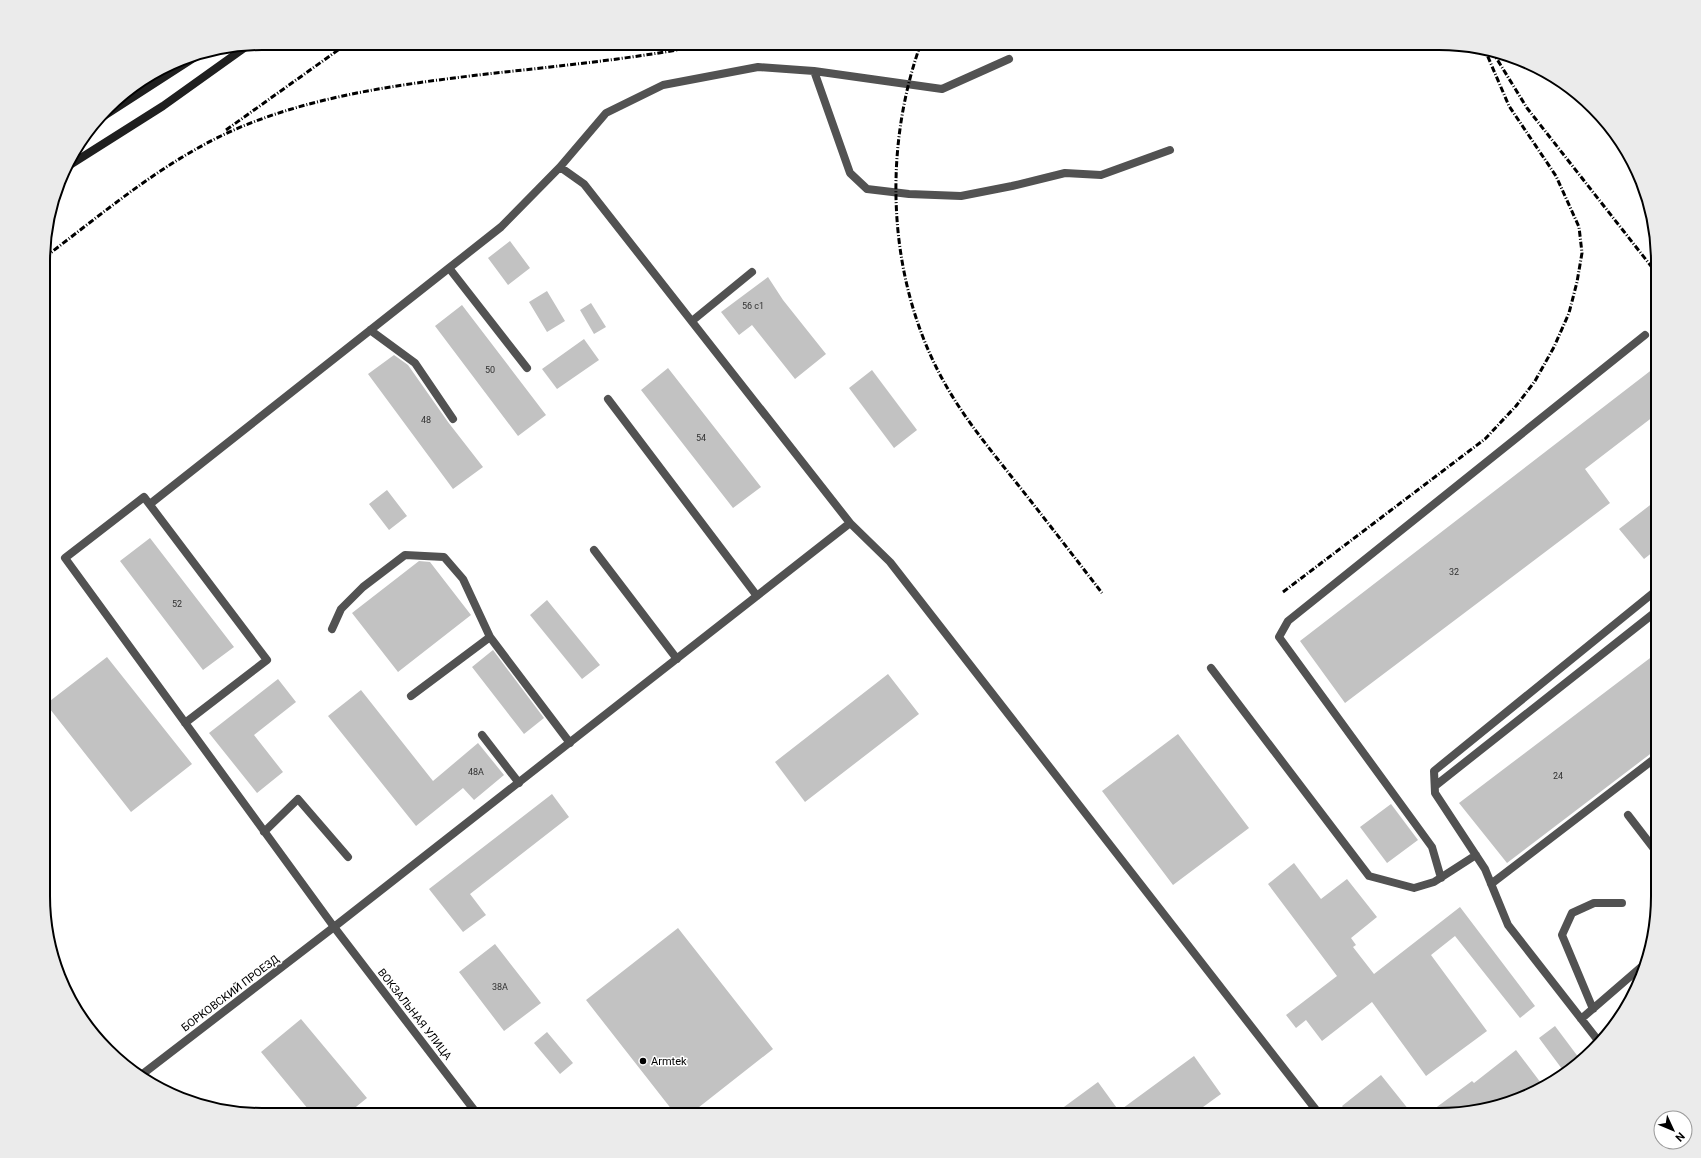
<svg xmlns="http://www.w3.org/2000/svg" width="1701" height="1158" viewBox="0 0 1701 1158" font-family="Roboto,sans-serif">
<rect width="100%" height="100%" fill="#fff"/>
<path fill="#c2c2c2" d="M510,241L530,268L508,285L488,258Z
M768,277L783,300L826,354L795,379L752,325L739,335L721,312Z
M547,291L565,321L547,332L529,302Z
M591,303L606,327L594,334L580,310Z
M462,305L546,415L518,436L435,326Z
M584,339L599,360L557,389L542,369Z
M394,355L408,365L448,422L483,467L453,489L368,374Z
M1658,365V413L1585,469L1610,503L1345,703L1300,641Z
M668,368L761,487L733,508L641,390Z
M872,370L917,430L894,448L849,388Z
M387,490L407,516L389,530L369,504Z
M1658,499V548L1644,559L1619,529Z
M150,538L234,647L203,670L120,561Z
M419,561L430,562L471,615L398,672L352,613Z
M547,600L600,665L582,679L530,615Z
M493,650L544,718L524,734L472,667Z
M1658,652V748L1507,863L1459,803Z
M107,657L192,764L131,812L46,704Z
M888,674L919,714L805,802L775,762Z
M278,679L296,702L254,735L283,772L257,793L209,733Z
M361,690L433,781L478,743L504,775L474,800L463,788L416,826L328,716Z
M1178,734L1249,828L1173,885L1102,791Z
M552,794L569,817L470,894L486,915L463,932L429,889Z
M1391,804L1418,840L1387,863L1360,827Z
M1294,863L1321,899L1347,879L1377,917L1351,938L1356,945L1353,947L1374,974L1460,907L1535,1006L1520,1018L1455,936L1431,955L1487,1031L1426,1076L1372,1002L1322,1041L1306,1020L1296,1028L1286,1015L1337,976L1268,884Z
M678,928L773,1049L689,1115H676L586,1000Z
M495,944L541,1003L504,1031L459,972Z
M301,1019L367,1098L346,1115H313L261,1052Z
M1555,1026L1582,1062L1565,1073L1539,1038Z
M547,1032L573,1063L560,1074L534,1043Z
M1516,1050L1544,1087L1536,1092L1496,1108L1440,1115H1426L1472,1081L1474,1083Z
M1194,1056L1221,1094L1192,1115H1053L1098,1082L1119,1111Z
M1381,1075L1413,1115H1349L1342,1106Z"/>
<g fill="none" stroke-linecap="round" stroke-linejoin="round">
<path stroke="#525252" stroke-width="8" d="M814,71L942,89L1009,59
M560,167L606,113L663,85L758,67L814,71L850,173L867,189L909,194L961,196L1012,186L1065,173L1101,175L1170,150
M692,321L752,272
M370,330L415,363L453,419
M527,368L449,268L501,227L560,167L584,184L850,523
M608,399L757,596
M150,504L449,268
M594,550L677,659
M332,629L341,609L363,587L405,555L444,557L463,579L490,637
M1211,668L1369,876L1414,888L1434,882L1476,855
M411,696L490,637L570,743
M185,723L267,660L144,497L65,558L334,927L850,523L890,562L1320,1115
M482,735L519,783
M1435,786L1658,610
M1628,815L1658,854
M264,832L298,799L348,857
M1441,878L1432,847L1279,637L1288,621L1645,335
M1491,884L1658,756
M1593,1009L1562,935L1572,913L1594,903H1622
M1581,1019L1647,962
M1600,1043L1508,925L1485,869L1435,793L1434,771L1658,589"/>
<path stroke="#525252" stroke-width="8" d="M140,1076L334,927L478,1115"/>
<path stroke="#1f1f1f" stroke-width="8" d="M101,118L197,56
M65,168L163,106L247,46"/>
<path stroke="#000" stroke-width="3" stroke-dasharray="6 2 1 2" stroke-linecap="butt" d="M921,43C881,154 888,287 948,389C966,420 989,448 1011,476C1042,515 1072,554 1102,593
M1492,51L1527,108L1658,275
M226,130L348,43
M45,257C106,211 165,160 236,129C313,96 396,85 478,75C557,66 636,59 714,43
M1283,592L1485,439L1516,406L1535,381L1554,347L1569,313L1577,282L1582,253L1579,227L1556,176L1509,106L1485,50"/>
</g>
<circle fill="#000" stroke="#fff" stroke-width="1.5" cx="643" cy="1061" r="4"/>
<g text-anchor="middle" stroke-width="3" stroke-linejoin="round" paint-order="stroke">
<g font-size="9" fill="#303030">
<text x="753" y="309">56 с1</text>
<text x="490" y="373">50</text>
<text x="426" y="423">48</text>
<text x="701" y="441">54</text>
<text x="1454" y="575">32</text>
<text x="177" y="607">52</text>
<text x="476" y="775">48А</text>
<text x="1558" y="779">24</text>
<text x="500" y="990">38А</text>
</g>
<g font-size="11" fill="#000" stroke="#fff">
<text transform="translate(230 993) rotate(-37)" y="4">БОРКОВСКИЙ ПРОЕЗД</text>
<text transform="translate(415 1014) rotate(52)" y="4">ВОКЗАЛЬНАЯ УЛИЦА</text>
</g>
<g font-size="11" fill="#000" stroke="#fff" text-anchor="start">
<text x="651" y="1065">Armtek</text>
</g>
</g>
<path d="M0 0H1701V1158H0ZM262 50H1439A212 212 0 0 1 1651 262V896A212 212 0 0 1 1439 1108H262A212 212 0 0 1 50 896V262A212 212 0 0 1 262 50Z" fill="#ebebeb" fill-rule="evenodd"/>
<path fill="none" stroke="#000" stroke-width="2" d="M262 50H1439A212 212 0 0 1 1651 262V896A212 212 0 0 1 1439 1108H262A212 212 0 0 1 50 896V262A212 212 0 0 1 262 50Z"/>
<g transform="translate(1673 1130) rotate(134)"><circle r="19" fill="#ffffff" stroke="#999999"/>
<path d="M0-3L7 15L0 10L-7 15Z" fill="#000000"/>
<text y="-6" font-size="11" font-weight="bold" text-anchor="middle" fill="#000000">N</text>
</g>
</svg>
